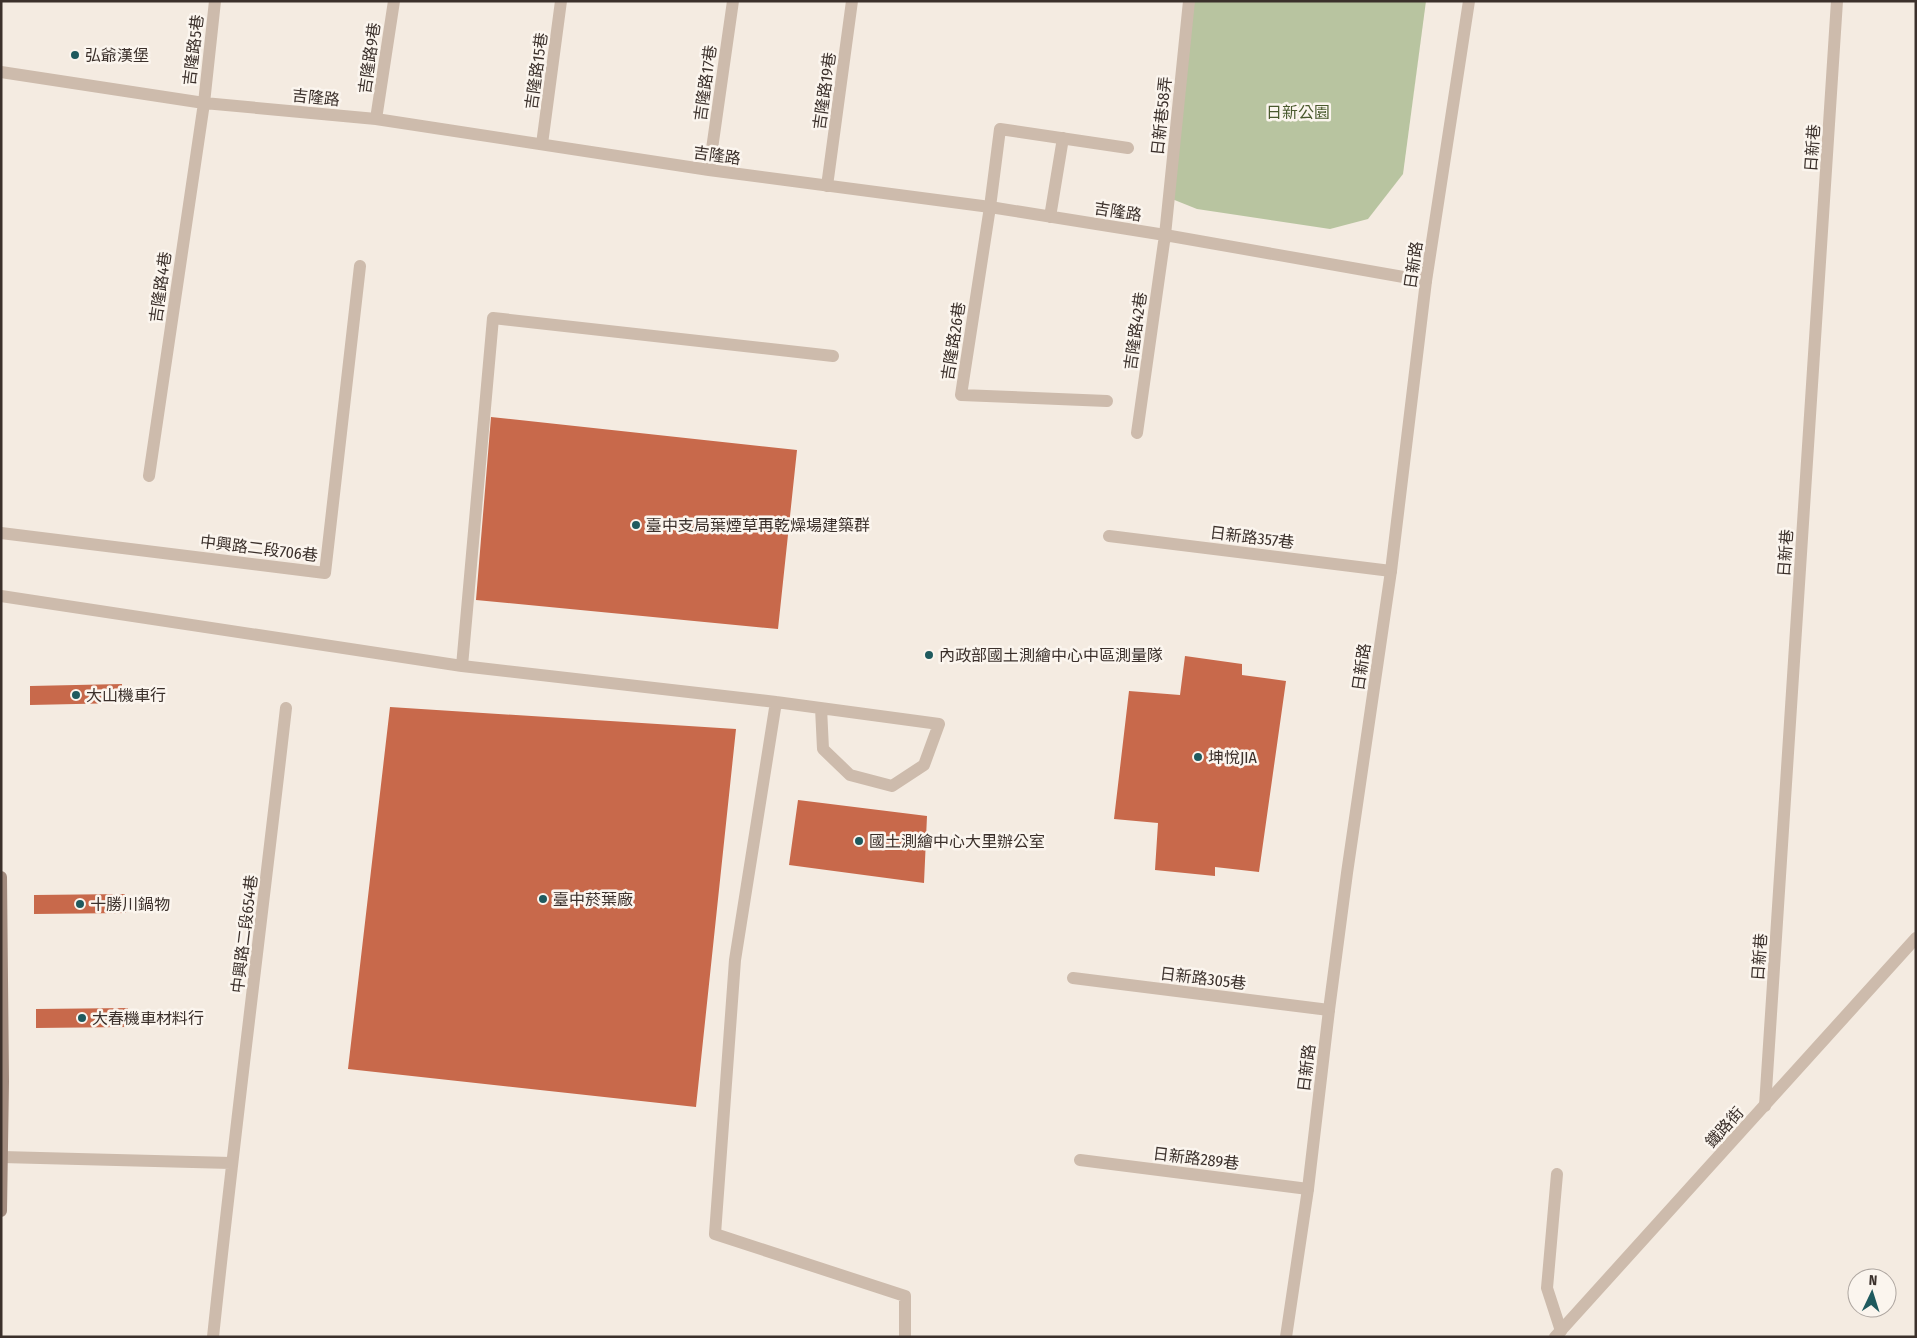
<svg xmlns="http://www.w3.org/2000/svg" width="1917" height="1338" viewBox="0 0 1917 1338" font-family="'Fira Sans Condensed','Noto Sans TC',sans-serif">
<rect width="100%" height="100%" fill="#f4ebe1"/>
<path fill="#b8c4a0" d="M1194,1H1426L1403,174L1368,219L1330,229L1197,209L1167,197Z"/>
<path fill="#c8694b" d="M491,417L797,450L778,629L476,600Z
M1185,656L1242,664V675L1286,681L1259,872L1215,867V876L1155,870L1158,823L1114,819L1129,691L1180,695Z
M122,684V703L30,705V686Z
M390,707L736,729L696,1107L348,1069Z
M798,800L927,816L924,883L789,865Z
M125,894L126,913L34,914V895Z
M128,1008V1027L36,1028V1009Z"/>
<g fill="none" stroke-linecap="round" stroke-linejoin="round">
<path stroke="#cdbbac" stroke-width="12" d="M1,72L204,103L376,119L709,170L990,207L1165,235L1426,281
M376,119L394,1
M542,144L561,1
M709,170L733,1
M827,186L852,1
M1050,217L1063,138
M1107,401L961,395L990,207L1000,129L1128,148
M1137,433L1165,235L1189,1
M149,476L204,103L215,1
M1,533L325,573L360,266
M1109,536L1391,571
M1,596L462,666L776,702L939,724L924,765L892,786L850,775L823,749L821,708
M462,666L493,318L833,356
M776,702L735,960L715,1234L905,1296V1337
M1073,978L1329,1010
M1765,1106L1837,1
M2,1157L231,1163
M1080,1160L1308,1189
M1557,1174L1547,1288L1561,1331
M213,1337C235,1127 262,918 286,708"/>
<path stroke="#cdbbac" stroke-width="12" d="M1286,1337L1308,1189L1329,1010L1347,873L1391,571L1426,281L1469,1
M1555,1337L1916,938"/>
<path stroke="#a18a7d" stroke-width="12" d="M1,877L3,1081L1,1211"/>
</g>
<g fill="#1f5a5e" stroke="#fbf5ee" stroke-width="2">
<circle cx="75" cy="55" r="5"/>
<circle cx="636" cy="525" r="5"/>
<circle cx="929" cy="655" r="5"/>
<circle cx="76" cy="695" r="5"/>
<circle cx="1198" cy="757" r="5"/>
<circle cx="859" cy="841" r="5"/>
<circle cx="543" cy="899" r="5"/>
<circle cx="80" cy="904" r="5"/>
<circle cx="82" cy="1018" r="5"/>
</g>
<g text-anchor="middle" stroke-width="5" stroke-linejoin="round" paint-order="stroke">
<g font-size="16" fill="#3b302b" stroke="#fbf5ee">
<text transform="translate(193 50) rotate(-83)" y="6">吉隆路5巷</text>
<text transform="translate(369 58) rotate(-82)" y="6">吉隆路9巷</text>
<text transform="translate(536 71) rotate(-82)" y="6">吉隆路15巷</text>
<text transform="translate(705 83) rotate(-82)" y="6">吉隆路17巷</text>
<text transform="translate(824 91) rotate(-82)" y="6">吉隆路19巷</text>
<text transform="translate(316 97) rotate(6)" y="6">吉隆路</text>
<text transform="translate(1161 116) rotate(-84)" y="6">日新巷58弄</text>
<text transform="translate(1812 148) rotate(-86)" y="6">日新巷</text>
<text transform="translate(717 155) rotate(8)" y="6">吉隆路</text>
<text transform="translate(1118 211) rotate(9)" y="6">吉隆路</text>
<text transform="translate(1413 265) rotate(-82)" y="6">日新路</text>
<text transform="translate(160 287) rotate(-82)" y="6">吉隆路4巷</text>
<text transform="translate(1135 331) rotate(-82)" y="6">吉隆路42巷</text>
<text transform="translate(953 341) rotate(-81)" y="6">吉隆路26巷</text>
<text transform="translate(1252 537) rotate(7)" y="6">日新路357巷</text>
<text transform="translate(259 548) rotate(7)" y="6">中興路二段706巷</text>
<text transform="translate(1785 553) rotate(-86)" y="6">日新巷</text>
<text transform="translate(1361 667) rotate(-82)" y="6">日新路</text>
<text transform="translate(244 934) rotate(-83)" y="6">中興路二段654巷</text>
<text transform="translate(1759 957) rotate(-86)" y="6">日新巷</text>
<text transform="translate(1203 978) rotate(7)" y="6">日新路305巷</text>
<text transform="translate(1306 1068) rotate(-83)" y="6">日新路</text>
<text transform="translate(1724 1127) rotate(-48)" y="6">鐵路街</text>
<text transform="translate(1196 1158) rotate(7)" y="6">日新路289巷</text>
</g>
<g font-size="16" fill="#3b302b" stroke="#fbf5ee" text-anchor="start">
<text x="85" y="61">弘爺漢堡</text>
<text x="646" y="531">臺中支局葉煙草再乾燥場建築群</text>
<text x="939" y="661">內政部國土測繪中心中區測量隊</text>
<text x="86" y="701">大山機車行</text>
<text x="1208" y="763">坤悅JIA</text>
<text x="869" y="847">國土測繪中心大里辦公室</text>
<text x="553" y="905">臺中菸葉廠</text>
<text x="90" y="910">十勝川鍋物</text>
<text x="92" y="1024">大春機車材料行</text>
</g>
<g font-size="16" fill="#4a5a2e" stroke="#fbf5ee">
<text x="1298" y="118">日新公園</text>
</g>
</g>
<rect width="1917" height="1338" fill="none" stroke="#3b302b" stroke-width="5"/>
<g transform="translate(1872 1293) rotate(4)"><circle r="24" fill="#fbf5ee" stroke="#aea6a0"/>
<path d="M0-4L9 19L0 12L-9 19Z" fill="#1f5a5e"/>
<text y="-8" font-size="14" font-weight="bold" text-anchor="middle" fill="#3b302b">N</text>
</g>
</svg>
